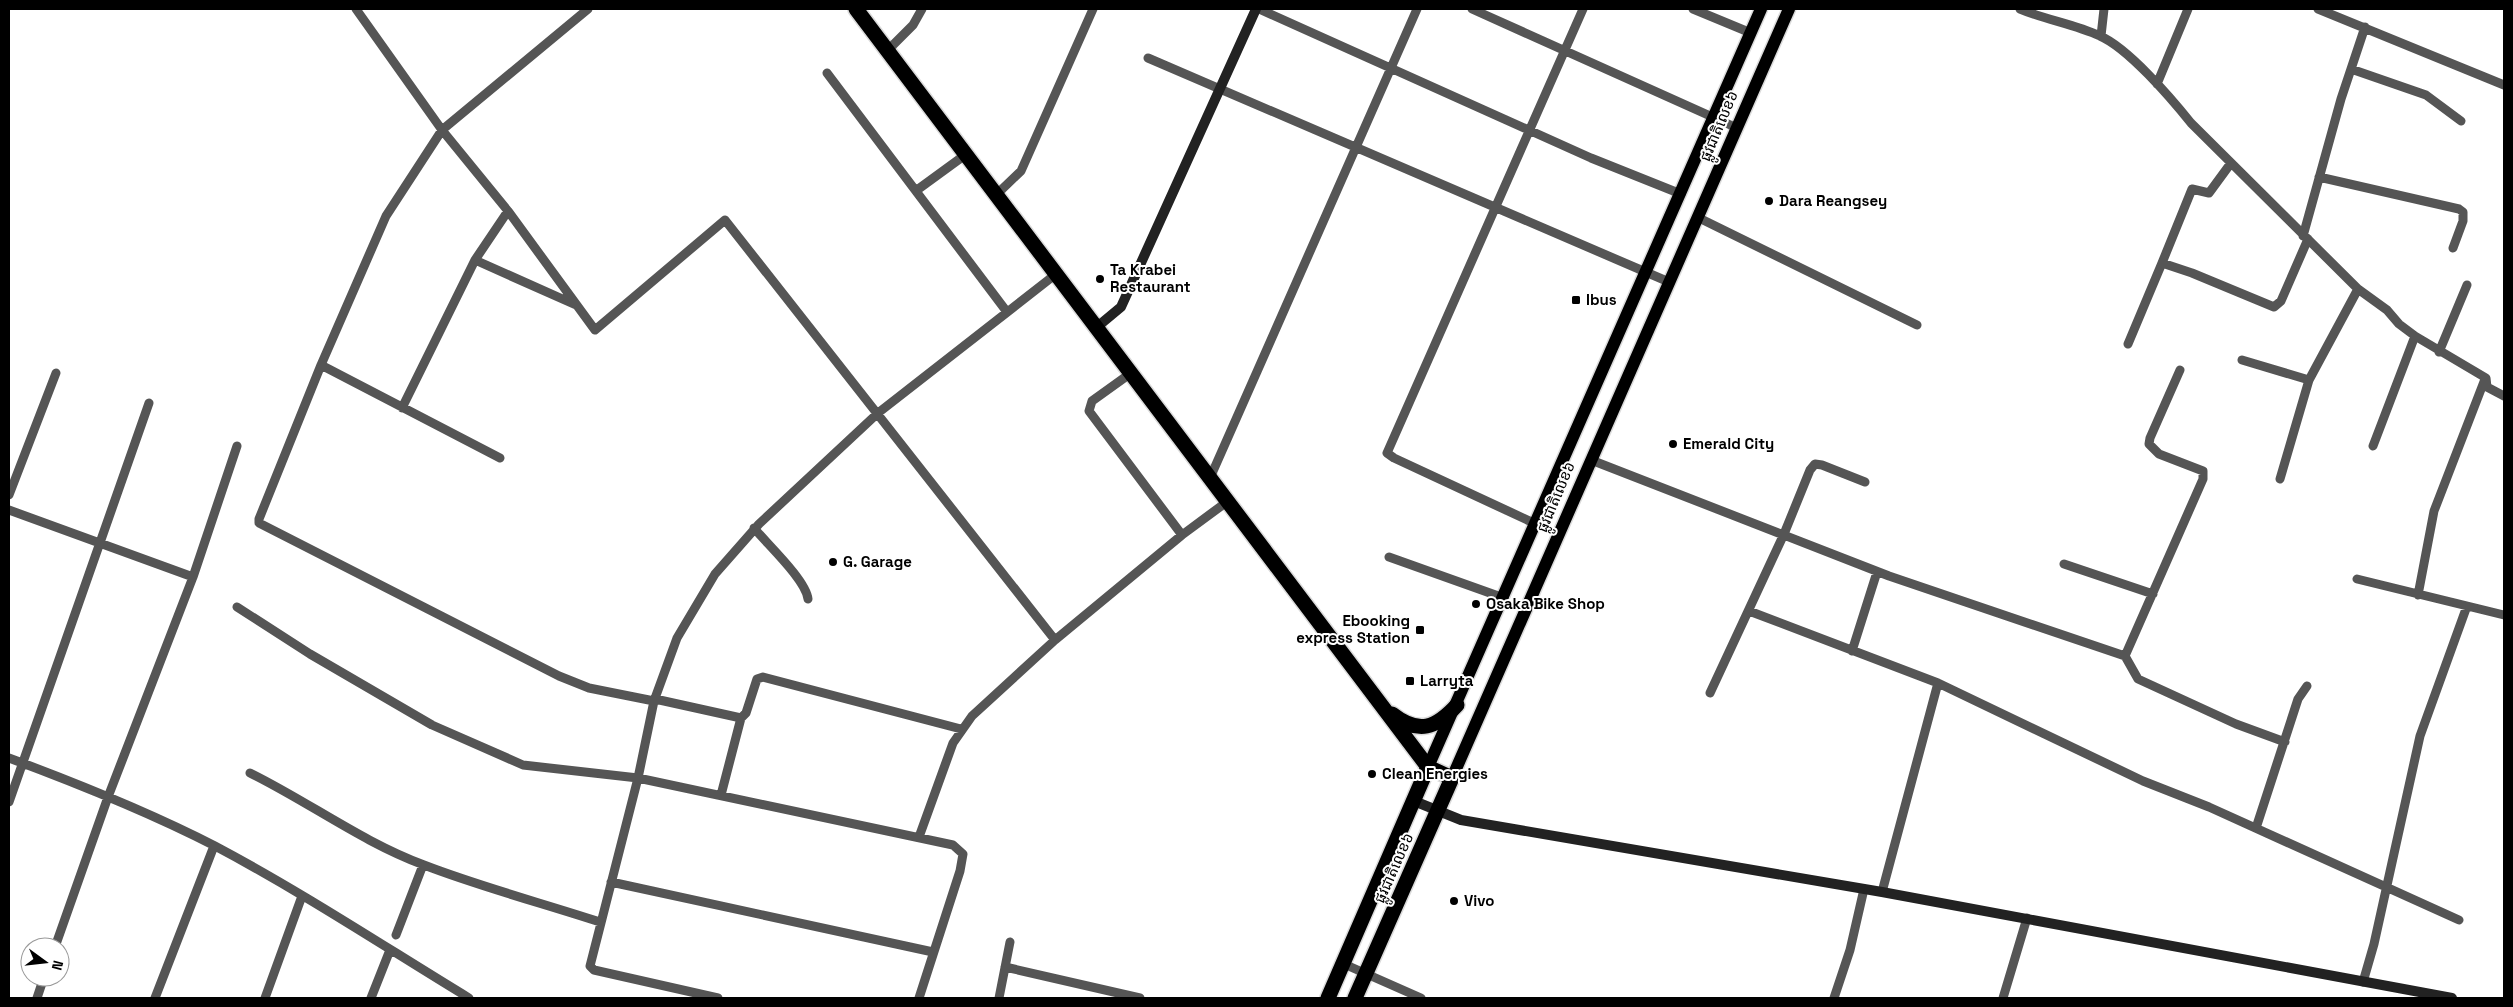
<svg xmlns="http://www.w3.org/2000/svg" width="2513" height="1007" viewBox="0 0 2513 1007" font-family="'Space Grotesk','Noto Sans Khmer',sans-serif">
<rect width="100%" height="100%" fill="#fff"/>
<g fill="none" stroke-linecap="round" stroke-linejoin="round">
<g stroke="#dbdbdb" stroke-width="15">
<path id="primary" d="M1428,767L1761,9
M1452,778L1789,9"/>
</g>
<g stroke="#dbdbdb" stroke-width="18">
<path id="highway" d="M856,9L1428,767L1452,778L1355,998
M1392,714C1419,735 1436,728 1457,705
M1328,998L1428,767"/>
</g>
<path stroke="#555" stroke-width="9" d="M356,9L442,130L508,211L595,330L725,220L1055,640
M588,9L442,130L386,216L321,365L259,519V523L559,676L589,688L654,701
M1259,9L1591,158L1681,194
M1472,9L1737,128
M1693,9L1751,33
M2020,9C2046,20 2074,24 2100,36C2128,48 2171,98 2191,123L2358,289L2387,310L2399,324L2415,336L2486,378L2487,387L2504,396
M2318,9L2504,85
M2101,36L2104,9
M887,51L913,25L922,9
M1148,58L1669,282
M2351,69L2426,95L2461,121
M827,73L1007,312
M2157,84L2188,9
M2319,177L2459,209L2463,212V221L2453,248
M917,190L965,155
M996,195L1021,171L1093,9
M1697,217L1917,325
M2303,236L2341,99L2365,27
M475,260L576,305
M2162,263L2192,189L2209,193L2231,163
M2128,344L2162,263L2192,273L2274,307L2281,301L2308,239
M2439,352L2467,285
M2242,360L2309,380
M321,365L500,458
M2180,370L2150,438L2149,444L2159,454L2203,471V479L2125,656L2138,679L2236,724L2285,742
M1131,373L1092,401L1089,411L1182,535
M402,408L475,260L508,211
M2373,446L2415,336
M1591,460L1889,576L2125,656
M1210,478L1417,9
M2280,479L2309,380L2358,289
M9,495L56,373
M9,510L193,577
M1536,524L1394,458L1387,453L1583,9
M754,528C767,544 806,580 808,599
M1389,557L1504,598
M2064,564L2153,594
M2357,579L2504,615
M2418,595L2434,511L2485,379
M237,607L310,654L432,725L523,765L638,778L953,845L963,854L960,871L919,998
M1749,611L1938,683L2143,781L2209,807L2459,920
M1852,651L1877,572
M1710,693L1784,534L1810,470L1815,464L1822,465L1865,482
M655,699L741,718L746,713L757,679L763,677L961,729
M9,758C79,784 149,812 215,846C302,892 385,947 469,998
M250,773C309,802 362,842 424,865C481,887 542,903 600,922
M721,795L741,718
M9,802L149,403
M2256,828L2298,699L2307,686
M919,837L953,743L972,716L1055,640L1182,535L1228,501
M611,882L933,952
M1882,892L1938,683
M396,935L423,865
M55,947L108,797L193,577L237,446
M1344,964L1421,998
M1005,967L1140,998
M2363,982L2374,944L2420,736L2467,606
M37,998L44,977
M155,998L214,846
M265,998L302,896
M371,998L390,950
M718,998L594,970L590,966L638,778L654,701L677,638L715,574L759,524L878,413L1056,274
M999,998L1010,942
M1834,998L1850,950L1864,889
M2003,998L2027,918"/>
<path stroke="#222" stroke-width="10" d="M1097,327L1121,307L1256,9
M1414,801L1461,820L1882,892L2452,998"/>
<use href="#primary" stroke="#000" stroke-width="12"/>
<use href="#highway" stroke="#000" stroke-width="15"/>
</g>
<g fill="#000" stroke="#fff" stroke-width="2">
<circle cx="1769" cy="201" r="5"/>
<circle cx="1100" cy="279" r="5"/>
<rect x="1571" y="295" width="10" height="10" rx="2.5"/>
<circle cx="1673" cy="444" r="5"/>
<circle cx="833" cy="562" r="5"/>
<circle cx="1476" cy="604" r="5"/>
<rect x="1415" y="625" width="10" height="10" rx="2.5"/>
<rect x="1405" y="676" width="10" height="10" rx="2.5"/>
<circle cx="1372" cy="774" r="5"/>
<circle cx="1454" cy="901" r="5"/>
</g>
<g text-anchor="middle" stroke-width="4" stroke-linejoin="round" paint-order="stroke">
<g font-size="15" fill="#000" stroke="#fff">
<text transform="translate(1719 126) rotate(-67)" y="5">ផ្លូវជាតិលេខ៦</text>
<text transform="translate(1556 497) rotate(-67)" y="5">ផ្លូវជាតិលេខ៦</text>
<text transform="translate(1394 868) rotate(-66)" y="5">ផ្លូវជាតិលេខ៦</text>
</g>
<g font-size="15" font-weight="bold" fill="#000" stroke="#fff" text-anchor="start">
<text x="1779" y="206">Dara Reangsey</text>
<text x="1110" y="275">Ta Krabei<tspan x="1110" dy="17">Restaurant</tspan></text>
<text x="1586" y="305">Ibus</text>
<text x="1683" y="449">Emerald City</text>
<text x="843" y="567">G. Garage</text>
<text x="1486" y="609">Osaka Bike Shop</text>
<text x="1410" y="626" text-anchor="end">Ebooking<tspan x="1410" dy="17">express Station</tspan></text>
<text x="1420" y="686">Larryta</text>
<text x="1382" y="779">Clean Energies</text>
<text x="1464" y="906">Vivo</text>
</g>
</g>
<rect width="2513" height="1007" fill="none" stroke="#000000" stroke-width="20"/>
<g transform="translate(45 962) rotate(105)"><circle r="24" fill="#ffffff" stroke="#999999"/>
<path d="M0-4L9 19L0 12L-9 19Z" fill="#000000"/>
<text y="-8" font-size="14" font-weight="bold" text-anchor="middle" fill="#000000">N</text>
</g>
</svg>
